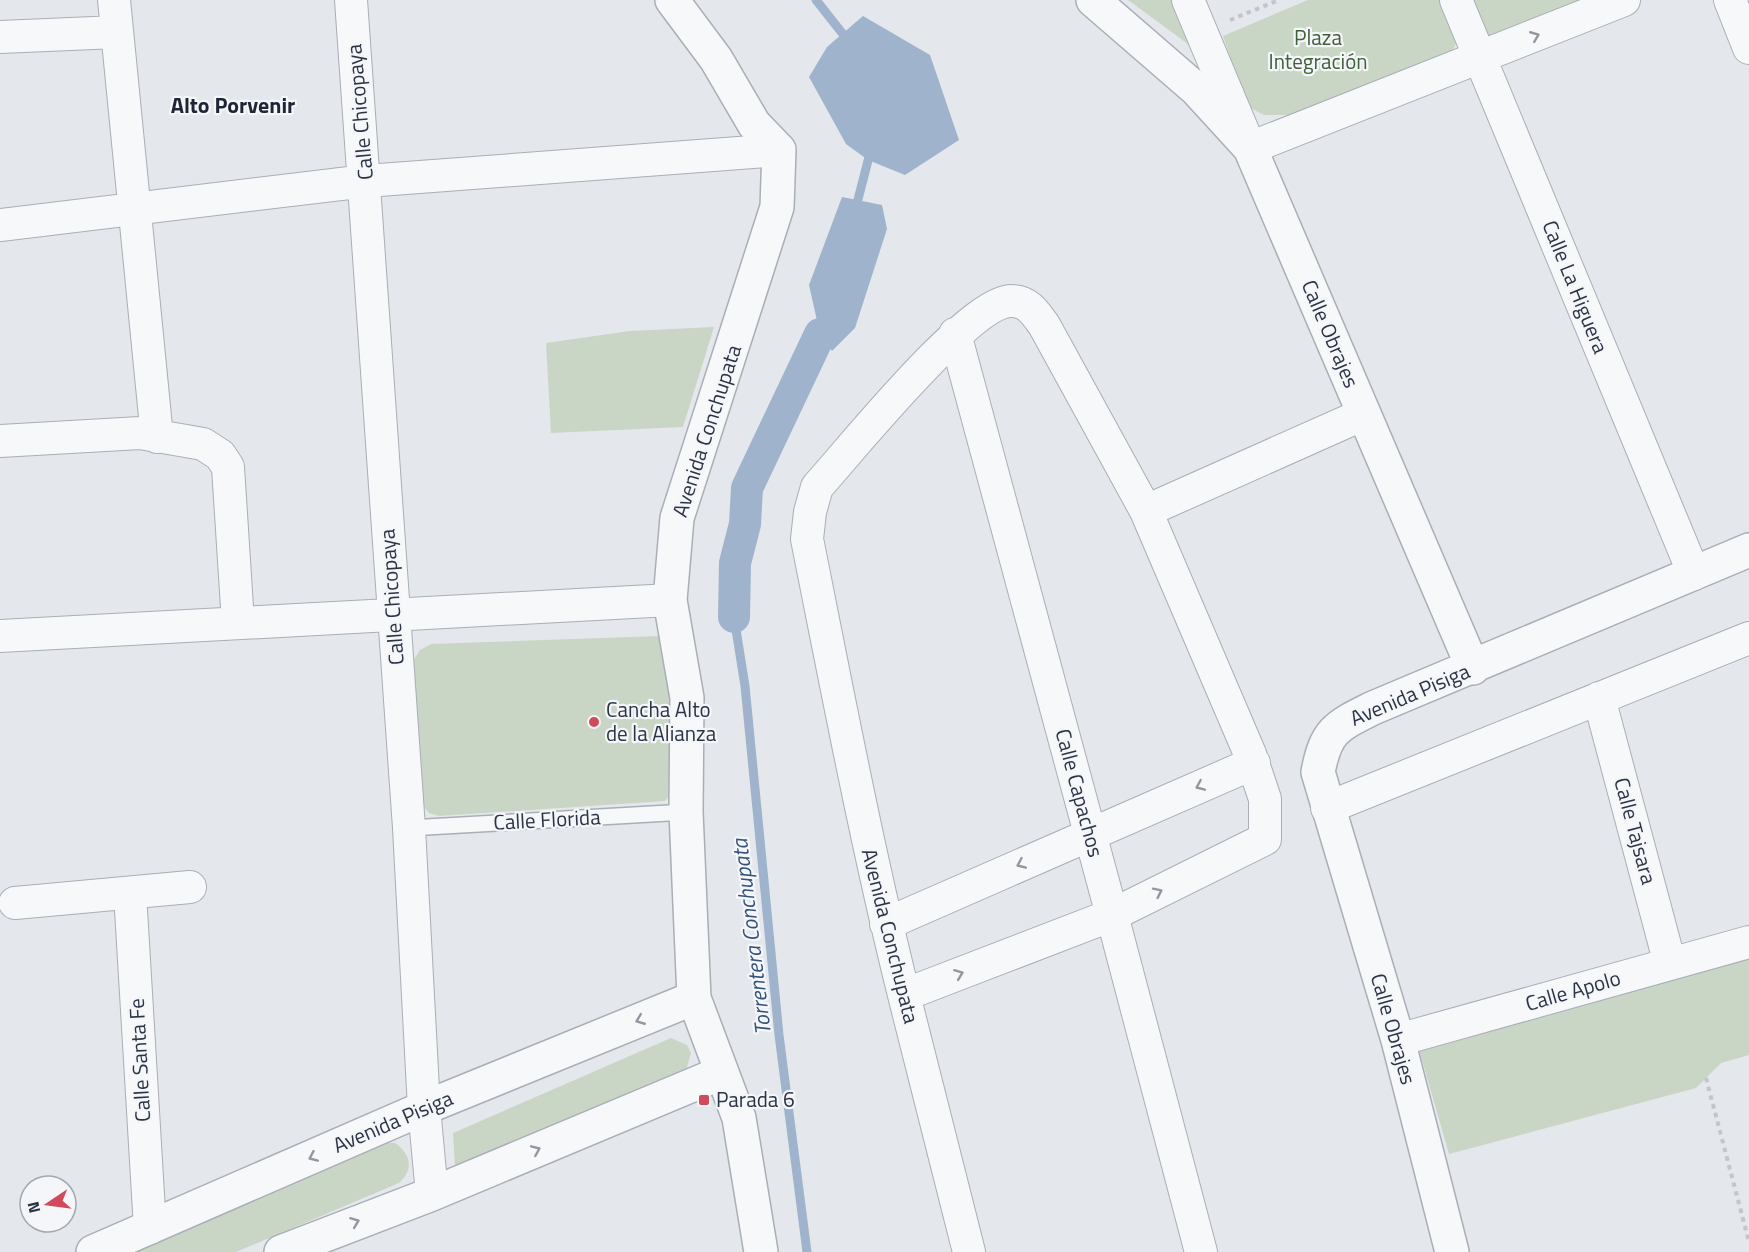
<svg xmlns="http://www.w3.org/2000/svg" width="1749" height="1252" viewBox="0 0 1749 1252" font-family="'Titillium Web',sans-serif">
<rect width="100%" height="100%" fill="#e4e7ec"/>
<path fill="#c9d6c5" d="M1128,0H1172L1192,47Z
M1308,0H1443C1450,16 1466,39 1450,52L1288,115H1264L1247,106L1223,36Z
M1472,0H1580L1488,36Z
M714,327L683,427L551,433L546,343L630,331Z
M660,636L670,644L675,787L665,801L439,816L429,813L424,807L413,661L420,650L431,644Z
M1749,954V1055L1721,1063L1696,1088L1449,1154L1418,1046Z
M671,1038L687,1045L691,1053L686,1071L455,1168L453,1133Z
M385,1143H395C411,1154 414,1170 399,1183L236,1252H128Z"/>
<path fill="#9fb4cc" d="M863,16L930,55L959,140L905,175L868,160L846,144L809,77L827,47Z
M842,197L882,205L887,229L855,328L832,351L820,334L809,285Z"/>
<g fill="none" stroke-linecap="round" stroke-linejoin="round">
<path stroke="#9fb4cc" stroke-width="9" d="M816,0L850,43
M855,211L871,149
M734,617L745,686L779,1035L807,1252"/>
<path stroke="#9fb4cc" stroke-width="32" d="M734,617L735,563L745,524L747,488L820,334"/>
<g stroke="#a9aeb7" stroke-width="18">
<path id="service" d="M409,828L686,812"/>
</g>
<g stroke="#a9aeb7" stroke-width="34">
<path id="minor" d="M114,0L157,437
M351,0L409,828L424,1108L432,1194
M1188,0L1250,148L1624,0
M1456,0L1694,574
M1730,0L1749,48
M0,37L117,32
M0,225L366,181L779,150
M955,334L1112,915L1201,1252
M0,441L140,433L203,444L220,455L228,467L238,623
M1146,511L1364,414
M0,636L670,600
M1599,698L1670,964
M1327,808L1749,638
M130,893L150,1228
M15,903L190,887
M886,924L1254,763
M904,995L1112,915L1265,839V799L1250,754L1146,511L1044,325C1035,313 1028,301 1012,301C970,300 849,452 817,487L810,512L807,539C839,699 869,858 909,1015L969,1252
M1398,1040L1749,942"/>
</g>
<g stroke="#a9aeb7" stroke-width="36">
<path id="tertiary" d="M672,0L716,59L754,124L779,150L777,207L677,518L670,600L687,698L686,812L694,998L739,1118L761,1252
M1093,0L1197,90L1250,148L1473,668
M93,1252L424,1108L694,998
M281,1252L432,1194L721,1073
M1452,1252L1398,1040L1318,772C1326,730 1337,726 1373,708L1749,550"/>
</g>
<path stroke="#c2c5cb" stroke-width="4" stroke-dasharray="4.5 4.5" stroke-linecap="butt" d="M1230,20L1279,0
M1706,1078L1749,1242"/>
<use href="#service" stroke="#f7f8fa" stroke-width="15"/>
<use href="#minor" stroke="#f7f8fa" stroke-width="32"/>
<use href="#tertiary" stroke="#f7f8fa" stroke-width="33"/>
</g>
<defs><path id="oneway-chevron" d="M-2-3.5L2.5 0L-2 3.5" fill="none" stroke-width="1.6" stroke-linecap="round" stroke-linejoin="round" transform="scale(1.5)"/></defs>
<g stroke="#9196a0">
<use href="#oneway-chevron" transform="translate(1535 36) rotate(-22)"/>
<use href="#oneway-chevron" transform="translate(1200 786) rotate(157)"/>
<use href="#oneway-chevron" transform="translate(1021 864) rotate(156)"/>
<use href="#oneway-chevron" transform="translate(1158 892) rotate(-26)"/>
<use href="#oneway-chevron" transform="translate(959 974) rotate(-21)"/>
<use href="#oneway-chevron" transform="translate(640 1020) rotate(158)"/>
<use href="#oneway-chevron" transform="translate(536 1150) rotate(-23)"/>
<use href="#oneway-chevron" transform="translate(313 1157) rotate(156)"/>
<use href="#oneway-chevron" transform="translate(355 1222) rotate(-21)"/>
</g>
<g fill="#d1495b" stroke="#f4f6f9" stroke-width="2">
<circle cx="594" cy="722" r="6"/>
<rect x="698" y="1094" width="12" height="12" rx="3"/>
</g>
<g text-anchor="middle" stroke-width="4.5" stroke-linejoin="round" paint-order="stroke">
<g font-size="21" fill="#3f6138" stroke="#f4f6f9">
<text x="1318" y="45">Plaza<tspan x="1318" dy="24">Integración</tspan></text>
</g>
<g font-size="21" fill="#2b3445" stroke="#f4f6f9">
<text transform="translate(360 112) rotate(-95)" y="7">Calle Chicopaya</text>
<text transform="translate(1575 287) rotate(68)" y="7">Calle La Higuera</text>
<text transform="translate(1330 334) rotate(67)" y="7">Calle Obrajes</text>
<text transform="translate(707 431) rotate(-72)" y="7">Avenida Conchupata</text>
<text transform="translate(392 597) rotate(-94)" y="7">Calle Chicopaya</text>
<text transform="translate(1410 695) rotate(-23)" y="7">Avenida Pisiga</text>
<text transform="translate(1079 793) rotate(75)" y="7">Calle Capachos</text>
<text transform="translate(547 820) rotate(-3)" y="7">Calle Florida</text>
<text transform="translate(1635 831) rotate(75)" y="7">Calle Tajsara</text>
<text transform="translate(890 936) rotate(76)" y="7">Avenida Conchupata</text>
<text transform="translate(1573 991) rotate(-16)" y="7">Calle Apolo</text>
<text transform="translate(1393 1029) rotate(74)" y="7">Calle Obrajes</text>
<text transform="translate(140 1060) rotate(-93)" y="7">Calle Santa Fe</text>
<text transform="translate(393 1122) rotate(-23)" y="7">Avenida Pisiga</text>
</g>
<g font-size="21" fill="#2b3445" stroke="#f4f6f9" text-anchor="start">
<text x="606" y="717">Cancha Alto<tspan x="606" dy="24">de la Alianza</tspan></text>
<text x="716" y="1107">Parada 6</text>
</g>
<g font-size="22" font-weight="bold" fill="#1d2536" stroke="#f4f6f9">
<text x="233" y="113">Alto Porvenir</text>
</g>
<g font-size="22" font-style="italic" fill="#34527a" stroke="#f4f6f9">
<text transform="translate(751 937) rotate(-97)" y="8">Torrentera Conchupata</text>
</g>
</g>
<g transform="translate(48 1204) rotate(257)"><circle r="28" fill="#f4f6f9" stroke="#a4a8b1" stroke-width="1.5"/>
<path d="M0-4.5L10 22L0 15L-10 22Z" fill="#d1495b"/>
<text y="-9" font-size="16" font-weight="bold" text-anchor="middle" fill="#2b3445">N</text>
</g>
</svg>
